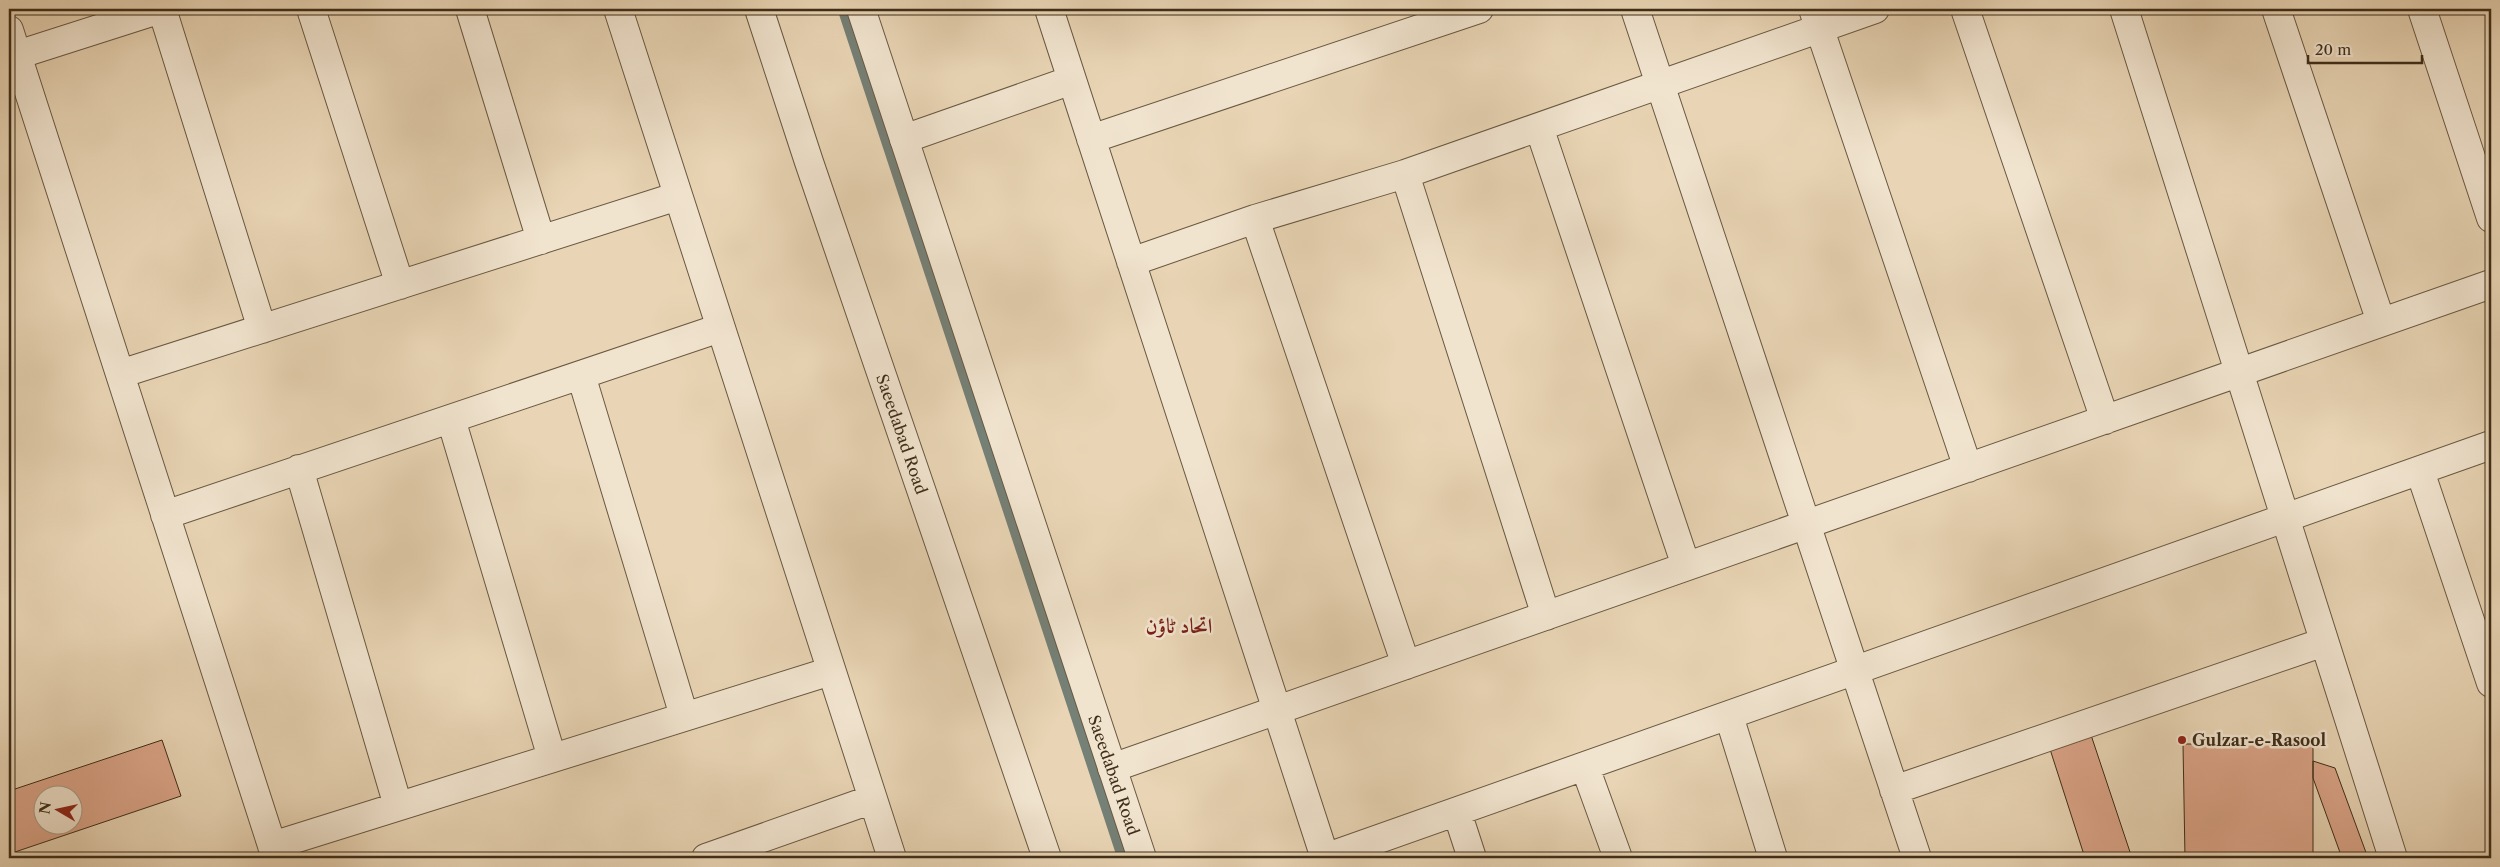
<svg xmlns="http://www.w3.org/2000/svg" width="2500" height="867" viewBox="0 0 2500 867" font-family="'Libre Caslon Text',Amiri,serif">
<rect width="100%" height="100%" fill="#e9d5b5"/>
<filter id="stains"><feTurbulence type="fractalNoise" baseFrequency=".004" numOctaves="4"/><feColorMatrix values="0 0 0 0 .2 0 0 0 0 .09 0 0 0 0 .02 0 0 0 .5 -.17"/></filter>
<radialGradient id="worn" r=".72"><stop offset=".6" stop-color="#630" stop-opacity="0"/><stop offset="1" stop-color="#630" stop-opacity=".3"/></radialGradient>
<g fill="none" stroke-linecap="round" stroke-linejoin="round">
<path stroke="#758076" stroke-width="11" d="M843,9L1123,858"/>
</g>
<path fill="#dba589" stroke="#3e2e1a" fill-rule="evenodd" d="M2091,735L2132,858H2085L2049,746Z
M162,740L181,796L9,854V791ZM42,794H72V824H42Z
M2183,744H2313V858H2185Z
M2313,761L2335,768L2368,858H2342L2313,778Z"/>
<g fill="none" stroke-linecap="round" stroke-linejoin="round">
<g stroke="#695841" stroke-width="30">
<path id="minor" d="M162,9L262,329
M311,9L400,285
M470,9L541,240
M618,9L892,858
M1049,9L1325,858
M1635,9L1917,858
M1813,9L1968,468
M1965,9L2105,420
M2124,9L2393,858
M2276,9L2381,322
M2422,9L2491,218
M9,30L276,858
M17,55L161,9
M1539,127L1686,566
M904,139L1072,80
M1091,139L1479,9
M1405,174L1546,616
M1255,219L1406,665
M1131,262L1255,219L1405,174L1875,9
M120,374L678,196
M581,375L684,716
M451,419L552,758
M299,469L398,806
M2420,471L2491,683
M165,515L720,328
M1729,716L1773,858
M1585,767L1618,858
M1112,768L2491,284
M1894,790L2324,642
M1457,812L1472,858
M272,846L831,671
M706,858L873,799
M1325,858L2491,445"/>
</g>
<g stroke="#695841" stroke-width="30">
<path id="tertiary" d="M759,9L809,162L1047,858
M861,9L1142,858"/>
</g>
<use href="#minor" stroke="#f1e4cf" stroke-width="28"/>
<use href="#tertiary" stroke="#f1e4cf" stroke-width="28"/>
</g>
<circle fill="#8f2418" stroke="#f1e4cf" stroke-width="2" cx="2182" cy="740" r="5"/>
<g text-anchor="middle" stroke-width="5" stroke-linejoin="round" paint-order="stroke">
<g font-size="16" fill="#3e2e1a" stroke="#f1e4cf">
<text transform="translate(902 434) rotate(71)" y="6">Saeedabad Road</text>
<text transform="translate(1114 775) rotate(71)" y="6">Saeedabad Road</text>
</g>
<g font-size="16" font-weight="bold" fill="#3e2e1a" stroke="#f1e4cf" text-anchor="start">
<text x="2192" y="746">Gulzar-e-Rasool</text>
</g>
<g font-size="21" font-weight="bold" fill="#7a1f14" stroke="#f1e4cf">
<text x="1179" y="633">اتحاد ٹاؤن</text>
</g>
</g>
<rect width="2500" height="867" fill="none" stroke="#e9d5b5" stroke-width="30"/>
<rect x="10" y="10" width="2480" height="847" fill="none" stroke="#3e2e1a" stroke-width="2.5"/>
<rect x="15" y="15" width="2470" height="837" fill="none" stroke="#3e2e1a"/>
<g transform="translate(58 810) rotate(279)"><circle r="24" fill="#f1e4cf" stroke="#a99b87"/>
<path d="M0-4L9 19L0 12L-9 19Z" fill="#8f2418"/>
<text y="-8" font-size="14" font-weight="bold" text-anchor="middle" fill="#3e2e1a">N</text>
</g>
<path d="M2308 55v8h114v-8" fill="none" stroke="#3e2e1a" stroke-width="2.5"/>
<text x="2315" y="55" font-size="15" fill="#3e2e1a" stroke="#f1e4cf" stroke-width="4" paint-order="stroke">20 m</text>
<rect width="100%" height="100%" filter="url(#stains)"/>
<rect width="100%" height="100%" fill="url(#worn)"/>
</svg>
